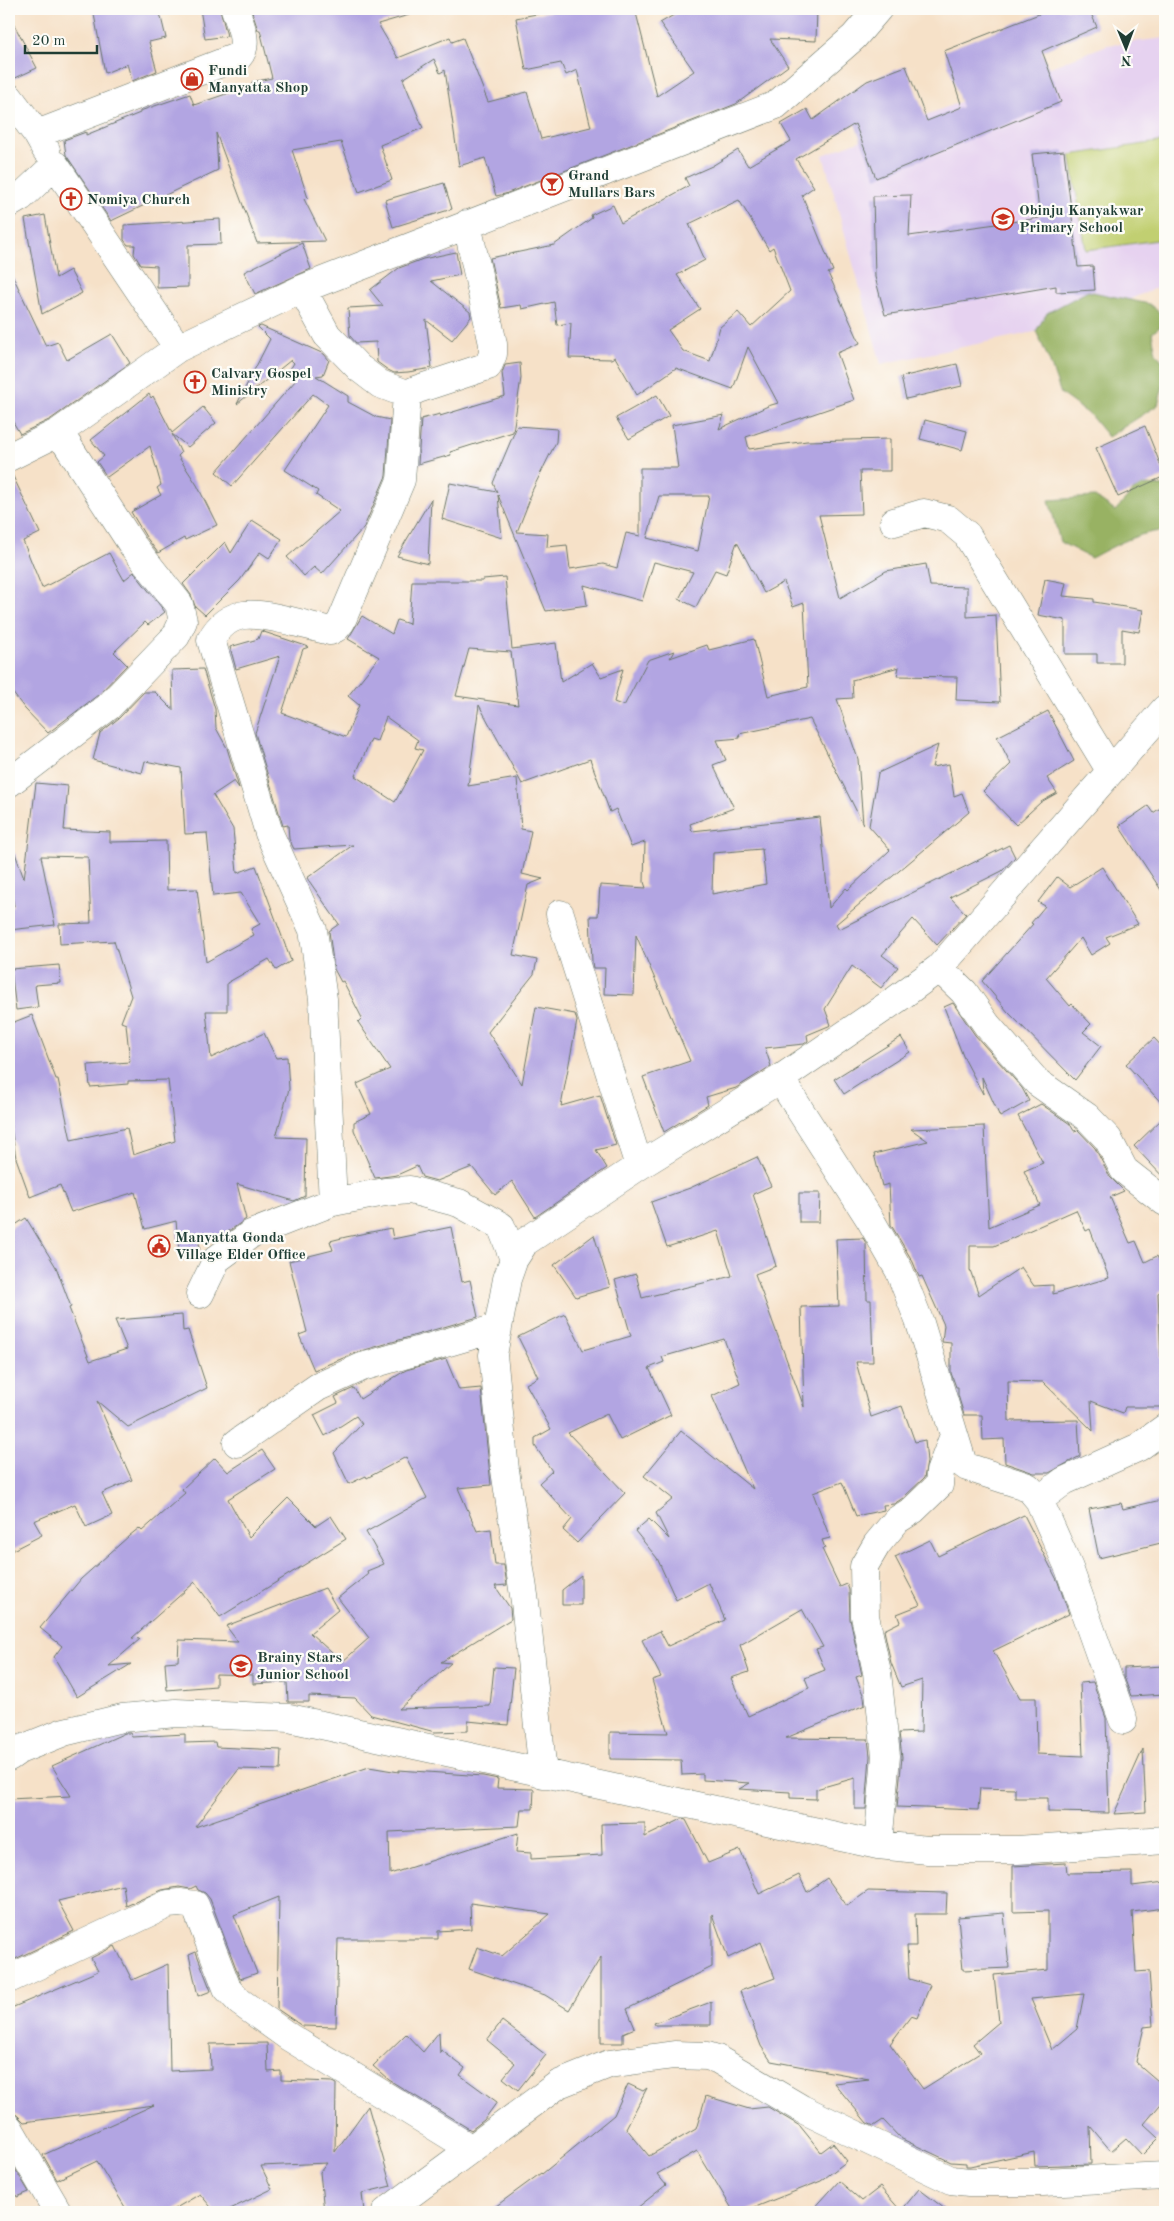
<svg xmlns="http://www.w3.org/2000/svg" width="1174" height="2221" viewBox="0 0 1174 2221" font-family="'Old Standard TT',serif">
<rect width="100%" height="100%" fill="#fdfcf7"/>
<filter id="ink" filterUnits="userSpaceOnUse"><feTurbulence type="fractalNoise" baseFrequency=".02" numOctaves="2"/><feDisplacementMap in="SourceGraphic" scale="10" xChannelSelector="R" yChannelSelector="G"/><feConvolveMatrix kernelMatrix="1 2 1 2 8 2 1 2 1" color-interpolation-filters="sRGB"/></filter>
<filter id="wash" filterUnits="userSpaceOnUse"><feTurbulence type="fractalNoise" baseFrequency=".0096" numOctaves="4" result="noise"/><feDisplacementMap in="SourceGraphic" scale="20" xChannelSelector="R" yChannelSelector="G"/><feGaussianBlur stdDeviation="1.12" result="paint"/><feColorMatrix in="noise" values="0 0 0 0 0 0 0 0 0 0 0 0 0 0 0 0 0 1.4 0 .05"/><feComposite in="paint" operator="in"/></filter>
<g filter="url(#wash)">
<rect width="100%" height="100%" fill="#f6e1c8"/>
<path fill="#e6d2f0" d="M1165,38V284L1073,324L881,364L823,155L1107,45Z"/>
<path fill="#c1cf71" stroke="#708652" d="M1165,141V239L1086,250L1070,155Z"/>
<path fill="#98b263" stroke="#5c784c" d="M1088,291L1149,304L1165,317V323L1152,333L1156,353L1165,364V379L1158,405L1108,437L1090,415L1061,394L1049,360L1036,331L1047,313Z
M1139,485L1165,486V531C1140,531 1114,546 1091,558L1060,542L1049,500L1095,497L1115,511Z"/>
<g id="blocks">
<path fill="#b2a5e2" fill-rule="evenodd" d="M93,9H159L166,38L149,42L157,71L132,81L127,64L105,73Z
M200,9H220L227,36L205,39Z
M251,9H409V15L378,24L398,58L450,37L452,42L463,38L488,102L527,92L541,139L591,127L577,70L566,75L561,63L526,70L516,18L552,11L551,9H635L657,96L694,71L660,23L684,9H817L816,41L770,39L788,66L736,104L505,194L496,196L485,158L459,166L445,70L440,73L434,59L403,79L423,128L380,145L392,180L359,192L341,142L292,150L308,198L304,199L325,241L257,243L216,133L218,170L111,221L66,155L64,140L86,132V135L140,113V111L190,94L194,105L252,85V82L272,78L260,30H258Z
M1038,9H1089L1097,27L1042,51L1061,102L876,178L855,124L796,159L814,187L802,195L833,271L828,273L860,343L837,353L854,400L746,437L749,449L807,441L890,439V471H860L862,514L819,515L840,598L886,571L926,564L930,586L967,587V617L996,615L1000,702L956,700L957,677L897,676L899,667L852,680L853,698L837,699L858,759L863,824L810,719L739,734L740,738L717,740L726,760L713,765L734,808L690,824L692,831L820,817L829,908L846,888L848,890L890,850L869,826L878,773L938,745L932,767L949,764L954,796L962,793L969,812L836,924L839,929L1009,845L1015,857L1002,871L950,897L966,914L937,945L913,919L882,955L898,967L881,988L852,966L825,1009L831,1025L807,1035L808,1041L804,1044L765,1048L771,1066L736,1088L706,1097L708,1105L664,1132L643,1077L690,1061L636,935L634,995L604,994L605,968H593L592,962L590,916H598L600,885L646,888L644,882L645,842L631,847L616,809L610,812L590,759L522,784L479,705L468,786L517,778L521,829L531,831L522,874L543,879L528,885L513,955L537,960L534,974L488,1032L522,1084L536,1007L575,1014L577,1021L561,1106L600,1095L616,1145L596,1150L607,1168L535,1217L512,1181L495,1195L472,1167L437,1181L422,1177L417,1166L397,1175L375,1178L354,1130V1122L371,1114L357,1084L390,1069L358,1022L362,1018L343,981L341,982L334,969L329,931L339,924L307,878L353,845L294,849L289,839L288,825L283,826L255,733L280,656L236,669L230,647L258,639L261,631L309,647L303,649L282,713L346,737L359,705L348,696L379,657L348,639L362,616L392,634L397,620L409,624L412,581H483V579L505,577L512,649L556,643L561,682L592,663L601,677L623,669L614,702L624,706L648,660L674,651L670,658L707,645L709,650L754,639L768,696L808,687L804,603L793,607L784,582L764,593L737,542L726,574L715,570L696,607L679,599L693,572L654,562L642,601L584,585L587,605L546,611L498,495L502,538L442,519L450,483L497,492L493,483L517,426L557,429L556,442L528,499H530L517,532L548,534L547,547L567,545L570,569L603,564L617,568L626,533L640,536V468H678L672,425L724,415L719,429L768,406L778,403L748,347L733,389L676,368L637,395L615,357L611,359L569,358L571,323L557,325L554,302L522,309L521,305L501,308L490,258L554,245L592,218L591,215L613,205L621,223L689,186L685,178L712,166L738,150L748,166L791,141L781,124L807,109L813,120L867,81L906,66L927,121L962,107L944,51L1039,14ZM739,200L769,250L773,247L790,291L751,327L738,312L720,327L710,361L683,351L668,330L700,309L677,275L705,260L689,224ZM659,496H709L698,551L647,538ZM469,649L511,652L518,705L456,696ZM386,717L418,740L415,748L423,750L395,802L355,776L371,739L377,741ZM762,849L766,884L712,894L713,853Z
M9,15L37,68L9,81Z
M1064,151L1078,267L1093,266L1095,290L1056,292V286L885,315L875,277L873,196L911,195L909,236L1040,218L1032,154Z
M444,183L452,209L393,227L385,200Z
M45,215L56,278L70,270L82,293L42,314L25,219Z
M220,219L221,244L188,245V287L157,288V266L141,265L134,254L135,245H128L124,240V225Z
M302,243L311,269L255,294L244,272Z
M456,252L460,275L431,281L470,312L471,317L452,340L426,320L432,368L408,372L394,373L388,370L377,362L376,342L356,343L350,336L348,308L383,306L370,290L399,268L423,259Z
M9,268L46,346L58,342L67,360L112,334L130,363L51,419L20,434L9,415Z
M261,326L324,354L329,360L323,375L316,376L348,396V402L376,417L390,420L386,476L364,527L322,574L314,567L304,576L287,557L340,511L316,495L318,491L285,470L328,405L313,394L232,486L216,472L296,380L287,374L294,363L291,360L237,404L270,339L258,327Z
M520,363L521,378L513,432L450,452L451,455L418,464L421,419L440,414V416L505,396L502,373L505,365Z
M957,364L962,386L906,399L901,377Z
M149,394L151,398L153,396L172,433L203,407L216,423L188,447L172,434L181,453L178,456L197,485L217,525L185,540L184,538L158,553L146,537L131,512L161,495L157,488L161,485L150,446L107,477L97,462L104,456L91,440Z
M657,395L669,416L629,439L616,418Z
M925,420L967,431L962,450L920,439Z
M1145,426L1165,476L1118,497L1096,448Z
M11,472L40,533L23,541L42,588L109,553L124,580L134,572L165,612L148,625L145,622L114,652L127,665L98,695L48,733L25,709L9,688V473Z
M431,499L428,564L397,556Z
M252,520L282,539L269,558L260,552L240,580L205,615L195,606L191,595L183,584L225,542L231,553Z
M1045,579L1066,583L1063,596L1094,599V602L1143,610L1139,632L1122,629V663H1097V654H1065V620L1038,615Z
M203,669L215,709L216,728L227,748L239,788L234,781L213,795L233,829L237,873L256,866L291,961L276,970L269,959L227,983V1011H206L211,1058L264,1033L276,1058L287,1057L289,1089L276,1137L306,1138L305,1196L294,1201L237,1184L246,1219L225,1234L199,1240L200,1258L180,1260L176,1221L145,1229L135,1192L71,1212L60,1185L30,1197L16,1158L9,1116V1024L32,1015L56,1079H58L71,1140L127,1128L133,1155L175,1141L168,1080L128,1081V1084L90,1087L88,1065L130,1062L126,1024L121,1022L131,996L114,941L60,944L59,924L91,923L88,857L41,856L55,925L9,930V907L14,906L9,881V855L15,853L24,879L36,783L68,786L64,830L110,832V842L166,841L167,890L197,889L206,962L254,935L251,929L260,924L241,893L213,896L207,833L185,834L181,768L145,761L142,773L93,760L100,733L119,718L144,692H155L173,710L172,670Z
M1048,711L1074,761L1047,778L1057,793L1041,802L1016,825L983,791L1011,764L997,737Z
M1165,805V896L1119,826L1148,806L1153,813Z
M1102,867L1138,924L1106,937L1110,943L1091,955L1081,938L1046,978L1070,1006L1072,1004L1091,1024L1083,1032L1101,1046L1075,1080L1008,1012L982,981L1033,924L1031,923L1045,906L1038,902L1057,877L1070,887Z
M59,965L61,983L35,985L38,1007L16,1010L11,969Z
M953,1003L975,1035L1022,1088L1029,1101L1000,1117L982,1077L983,1094L963,1056L944,1007Z
M901,1037L910,1052L844,1094L834,1079Z
M1154,1038L1165,1050V1107L1126,1064Z
M1041,1104L1070,1124L1074,1131L1078,1130L1095,1148L1110,1177L1124,1191L1110,1197L1130,1243L1136,1241L1145,1262L1157,1256L1165,1273V1289L1158,1293L1161,1358H1165L1164,1407H1125L1123,1413L1091,1401L1093,1431L1043,1382L1008,1381L1009,1421L1078,1420L1080,1456L1049,1473H1034L1005,1463L1004,1439L983,1440L982,1415H964L958,1395V1387H956L951,1373V1343L942,1342L944,1325L922,1276L919,1277L913,1262L891,1225L889,1184L882,1186L874,1154L928,1141L911,1129L984,1126L989,1227L1040,1205L1024,1171L1043,1163L1018,1116ZM1076,1210L1086,1231L1090,1229L1109,1278L1053,1294V1285L1034,1286L1021,1267L979,1295L970,1270V1246H994Z
M1165,1116V1179L1134,1146Z
M757,1157L771,1186L753,1194L776,1266L755,1274L804,1407L801,1307L839,1306L836,1239L863,1238L866,1243L867,1300H871L873,1362H856L871,1417L902,1406L915,1442L925,1440L927,1462L924,1478L903,1498L894,1504L883,1505L884,1510L856,1516L842,1482L813,1493L830,1538L822,1540L825,1548L822,1549L840,1587L847,1584L849,1590L850,1619L862,1675L856,1677L864,1697L865,1705L786,1738L868,1739L870,1756L866,1809H855V1778L816,1789V1799L790,1798V1792L739,1789L750,1783L703,1780V1774L682,1775L681,1760L610,1759V1732L668,1733L652,1680L661,1677L642,1640L660,1631L668,1646L725,1620L709,1583L676,1600L657,1558L635,1531L649,1519L669,1539L656,1513L673,1499L644,1476L681,1431L753,1489L712,1396L740,1383L724,1339L662,1357L664,1362L649,1368L671,1415L620,1440L607,1414L568,1433L625,1493L577,1543L563,1530L572,1519L539,1483L552,1471L535,1446V1438L551,1429L526,1384L538,1377L518,1337L565,1314L583,1350L631,1336L615,1280L636,1274L642,1298L732,1276L718,1231L667,1247L651,1202L690,1188ZM802,1609L823,1647L816,1649L825,1670L805,1678L809,1688L748,1716L731,1678L749,1672L740,1645Z
M799,1193H820L819,1222H799Z
M26,1218L56,1267L71,1307L69,1308L90,1361L127,1349L115,1320L182,1315L183,1331L188,1330L207,1388L128,1427L97,1401L132,1480L102,1493L112,1515L86,1527L75,1504L34,1521L42,1535L9,1552V1229Z
M451,1227L462,1282L470,1280L478,1317L358,1352L314,1370L299,1335L307,1332L289,1261L333,1250L330,1241L346,1237L391,1228L393,1239Z
M594,1235L610,1287L576,1297L554,1265Z
M446,1359L459,1390L481,1388L491,1485L458,1488L477,1531L491,1529L495,1565H504L507,1585L495,1586L510,1608L511,1619L441,1662L451,1663L399,1709L490,1706L494,1667L514,1668L508,1725L468,1721V1731L435,1732L371,1715L355,1698L309,1696V1702H288L287,1682L253,1684V1675L216,1674V1686L167,1690L165,1662L178,1661L179,1640L238,1642L226,1626L325,1588L338,1610L310,1633L342,1662L369,1638L338,1598L368,1574L367,1571L384,1564L366,1532L427,1498L406,1457L367,1478L366,1476L349,1484L334,1453L362,1424L356,1416L325,1436L314,1415L338,1403L335,1397L354,1388L360,1399L406,1370Z
M262,1450L275,1469L228,1499L249,1537L288,1498L316,1526L331,1516L346,1539L220,1617L195,1582L132,1638L140,1639L109,1666L131,1664L77,1697L54,1657L62,1646L40,1628L81,1579L129,1536L139,1528L142,1531L185,1493L182,1489L215,1458L228,1472Z
M1165,1499V1542L1099,1558L1089,1509L1121,1503L1123,1509Z
M1024,1515L1058,1582L1069,1614L993,1651L1020,1698H1036L1037,1754L1083,1756L1080,1683L1093,1682L1106,1718L1109,1813L1048,1812V1798H1015V1789L980,1788L978,1810L897,1807L902,1757L899,1733L921,1732L922,1680L901,1687L891,1663L884,1630L900,1622L897,1614L920,1605L895,1557L930,1540L938,1556Z
M581,1575V1605H562V1590Z
M1165,1666V1694L1131,1696L1124,1677V1668Z
M125,1733H130L132,1737L185,1734V1743L215,1742L216,1747L281,1750L280,1770L239,1769L195,1827L369,1767L399,1772V1770L483,1776L498,1779L497,1788L534,1789L533,1809H521L519,1826L389,1832L390,1874L518,1833L516,1852L531,1853V1859L602,1855L601,1824L645,1823V1837L682,1819L686,1820L708,1863L740,1850L759,1894L799,1875L807,1892L827,1878L847,1906L868,1891L947,1893L946,1914H915L916,1946H907L909,1979L930,1985L917,2018L911,2016L890,2044L923,2089L980,2053L973,2044L999,2022L994,1975L1048,1970V1911L1013,1912V1866L1066,1863L1067,1873L1132,1872V1886L1165,1882V1908L1132,1912L1136,1972L1149,1971L1153,2026L1144,2027L1136,2062L1165,2087V2099L1144,2124L1159,2138L1142,2155L1126,2138L1111,2151L1090,2126L1091,2164L1035,2166L1034,2152L970,2166H966V2163L951,2162L900,2138L883,2120L874,2126L867,2123L834,2083L869,2079L771,2061L761,2046L740,1991L775,1978L761,1942L728,1958L712,1914V1967L627,2009L635,2028L623,2033V2043H601V1957L569,2010L545,1995L469,1969L477,1947L502,1956L550,1914L470,1903L471,1929L438,1931V1939H338L336,2027L302,2026L277,2009L279,1897L234,1915L257,1973L240,1979L210,1899L205,1893L198,1890L196,1886L190,1889L179,1887L162,1890L126,1906L123,1885L58,1901L74,1931L9,1962V1799L71,1796L52,1766ZM1084,1994L1077,2029L1052,2050L1031,1999Z
M1143,1749L1146,1812L1114,1814Z
M1004,1913L1009,1968L963,1970L958,1917Z
M115,1946L132,1980L168,1964L170,2071L211,2069L210,2044L267,2043L268,2072L281,2071V2080L332,2082L336,2084L335,2152L368,2106L391,2186L362,2193L364,2212H324L320,2172L327,2163L261,2166L272,2189L224,2212H215L200,2194L169,2212H128L97,2161L57,2180L43,2155L154,2105L24,2122L17,2115L9,2112V2009L98,1971L91,1958Z
M196,1952L211,1991L198,1996L189,1955Z
M711,2002V2025H655L654,2023Z
M502,2021L546,2055L518,2090L503,2078L515,2063L487,2040Z
M439,2032L440,2054L441,2050L465,2068L460,2075L497,2102L484,2120L471,2130L389,2080L373,2066L406,2034L423,2052Z
M628,2084L643,2091L647,2088L626,2128L649,2156L696,2129L706,2096L749,2109L768,2107L800,2126L821,2152L833,2143L847,2161L821,2181L743,2212H734L697,2151L657,2174L666,2185L632,2212H488L541,2173L542,2174L614,2115Z
M14,2167L29,2192L17,2197L9,2181V2169Z
M839,2181L862,2201L880,2187L901,2211L919,2189L949,2212H811Z"/>
</g>
</g>
<g filter="url(#ink)">
<use href="#blocks" fill-opacity="0" stroke="#6a7668" stroke-width="1"/>
<g fill="none" stroke-linecap="round" stroke-linejoin="round">
<g stroke="#6a7668" stroke-width="29">
<path id="minor" d="M9,97L37,134L46,150
M37,134L239,56C250,44 239,22 235,9
M9,204L21,197L55,165L178,348
M302,289L327,335L359,368L380,384L407,394
M9,457L59,432L178,348L302,289L776,105L854,37L878,9
M894,522L924,513L948,519L967,535L1110,770
M9,783L108,707L176,636L183,621L179,604L133,546L59,432
M560,914L639,1166
M939,968L964,992L987,1025L1037,1082L1087,1117L1108,1139L1124,1170L1165,1202
M780,1079L871,1221L899,1270L920,1323L963,1464L967,1467L1028,1487L1039,1500L1069,1568L1123,1720
M333,1202L323,999L313,930L269,833L211,640C218,627 229,617 244,615C265,612 308,626 330,631L336,628L341,622L401,480L407,394L418,389L488,366L493,354V344L467,224
M200,1294L217,1259L251,1234L333,1202L385,1192L410,1190L459,1203L501,1226L514,1259
M237,1443L318,1387L362,1367L497,1328
M1039,1500L1064,1481L1139,1447L1165,1428
M9,1757L19,1750L64,1732L122,1718L176,1713L289,1718L878,1845L928,1850H1017L1165,1840
M543,1774L525,1602L505,1470L493,1355L507,1279L514,1259L525,1242L639,1166L780,1079L897,999L939,968L1165,709
M878,1845L886,1756L877,1672L865,1616L864,1566L877,1544L897,1520L913,1510L939,1485L940,1472L953,1438
M9,1979L168,1904L180,1903L195,1905L227,1988L240,2002L289,2037L470,2148
M9,2128L58,2212
M386,2212L559,2084L609,2064L674,2055L707,2056L717,2059L802,2109L951,2180L969,2182H1043L1165,2176"/>
</g>
<use href="#minor" stroke="#fff" stroke-width="28"/>
</g>
</g>
<defs>
<g id="shop-ring" transform="scale(1.125)"><circle r="9.5" fill="#fdfcf7" stroke="#c8321e" stroke-width="1.5"/><path d="M-5-2.5h2.3a2.7 3.5 0 0 1 5.4 0H5L5.5 6h-11ZM-1.5-2.5h3a1.5 2.3 0 0 0-3 0Z" fill="#c8321e"/></g>
<g id="bar-ring" transform="scale(1.125)"><circle r="9.5" fill="#fdfcf7" stroke="#c8321e" stroke-width="1.5"/><path d="M-6-5H6L.8 .8V4.5H3.5V6h-7V4.5H-.8V.8Z" fill="#c8321e"/></g>
<g id="church-ring" transform="scale(1.125)"><circle r="9.5" fill="#fdfcf7" stroke="#c8321e" stroke-width="1.5"/><path d="M-1.2-6h2.4v3.5h3.3v2.4h-3.3V6h-2.4V-.1h-3.3v-2.4h3.3Z" fill="#c8321e"/></g>
<g id="school-ring" transform="scale(1.125)"><circle r="9.5" fill="#fdfcf7" stroke="#c8321e" stroke-width="1.5"/><path d="M0-5L7-2L0 1L-7-2ZM-4 1L0 2.5L4 1V4Q0 6-4 4Z" fill="#c8321e"/></g>
<g id="civic-ring" transform="scale(1.125)"><circle r="9.5" fill="#fdfcf7" stroke="#c8321e" stroke-width="1.5"/><path d="M-.6-6.5H3V-4.5H.6V-3L4-1V1h2V6H-6V1h2V-1L-.6-3ZM-1.2 2.5V6h2.4V2.5Z" fill="#c8321e"/></g>
</defs>
<g fill-rule="evenodd">
<use href="#shop-ring" x="192" y="79"/>
<use href="#bar-ring" x="552" y="184"/>
<use href="#church-ring" x="71" y="199"/>
<use href="#school-ring" x="1003" y="219"/>
<use href="#church-ring" x="195" y="382"/>
<use href="#civic-ring" x="159" y="1246"/>
<use href="#school-ring" x="241" y="1666"/>
</g>
<g text-anchor="middle" stroke-width="4.5" stroke-linejoin="round" paint-order="stroke">
<g font-size="15" font-weight="bold" fill="#1f3d34" stroke="#fdfcf7" text-anchor="start">
<text x="208" y="75">Fundi<tspan x="208" dy="17">Manyatta Shop</tspan></text>
<text x="568" y="180">Grand<tspan x="568" dy="17">Mullars Bars</tspan></text>
<text x="87" y="204">Nomiya Church</text>
<text x="1019" y="215">Obinju Kanyakwar<tspan x="1019" dy="17">Primary School</tspan></text>
<text x="211" y="378">Calvary Gospel<tspan x="211" dy="17">Ministry</tspan></text>
<text x="175" y="1242">Manyatta Gonda<tspan x="175" dy="17">Village Elder Office</tspan></text>
<text x="257" y="1662">Brainy Stars<tspan x="257" dy="17">Junior School</tspan></text>
</g>
</g>
<rect width="1174" height="2221" fill="none" stroke="#fdfcf7" stroke-width="30"/>
<g transform="translate(1126 48) rotate(179)" stroke="#fdfcf7" stroke-width="4" paint-order="stroke">
<path d="M0-4L9 19L0 12L-9 19Z" fill="#1f3d34"/>
<text y="-8" font-size="14" font-weight="bold" text-anchor="middle" fill="#1f3d34">N</text>
</g>
<path d="M25 45v8h72v-8" fill="none" stroke="#1f3d34" stroke-width="2.5"/>
<text x="32" y="45" font-size="15" fill="#1f3d34" stroke="#fdfcf7" stroke-width="4" paint-order="stroke">20 m</text>
</svg>
